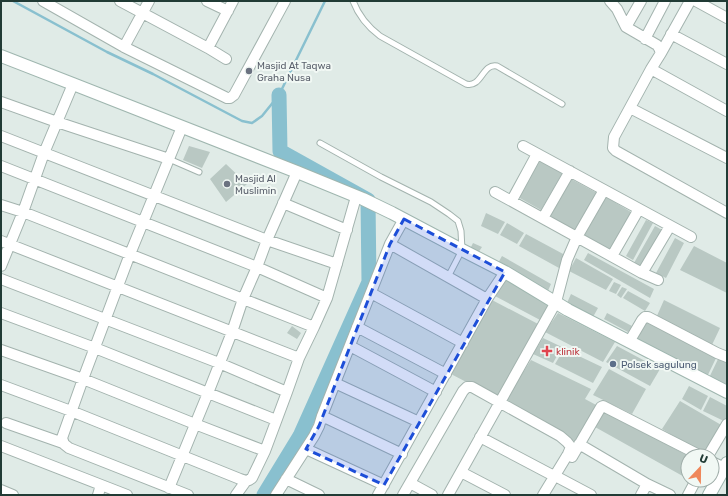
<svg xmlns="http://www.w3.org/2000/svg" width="728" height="496" viewBox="0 0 728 496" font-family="Rubik,sans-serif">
<rect width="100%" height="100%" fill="#e0ebe7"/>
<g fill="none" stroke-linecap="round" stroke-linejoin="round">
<path stroke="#89c0cf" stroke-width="2.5" d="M13,1L107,52L153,74L242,121L252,123L262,116L279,95L325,1"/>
<path stroke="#89c0cf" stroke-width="15" d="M264,495L300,436L369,282L368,200L280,151L279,95"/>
</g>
<path fill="#b9c8c3" d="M189,146L210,152L202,168L183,160Z
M539,159L563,172L541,210L518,197Z
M226,164L247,184L226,202L210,179Z
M571,179L597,193L576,231L548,216Z
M606,197L631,212L611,250L584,236Z
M486,213L505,222L498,234L481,226Z
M646,220L653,223L633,260L626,256Z
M507,223L524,233L517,244L500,235Z
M655,226L664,231L643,268L634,263Z
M526,234L565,255L559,268L519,246Z
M675,238L684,243L666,278L656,273Z
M473,243L482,247L478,253L470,249Z
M694,246L727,263V293L680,270Z
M588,253L654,289L650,298L584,260Z
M502,256L551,284L547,293L498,263Z
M576,258L613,279L606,290L569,271Z
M505,279L549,304L542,321L495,296Z
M614,282L621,285L616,294L609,291Z
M622,287L627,289L621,298L617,295Z
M628,291L650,303L645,311L623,298Z
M571,294L598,308L593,317L567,303Z
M492,300L540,325L499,399L449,373Z
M664,300L720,328L711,347L656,318Z
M558,313L615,342L603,362L545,332Z
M607,313L632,326L628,332L604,319Z
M647,319L717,356L706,379L635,342Z
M292,326L301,333L297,339L287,333Z
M543,338L562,347L553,363L533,354Z
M617,346L660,369L650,386L606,362Z
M564,349L602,367L593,383L555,364Z
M719,357L727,361V389L708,380Z
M531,360L591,389L585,399L598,406L576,442L504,402Z
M609,369L646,389L632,414L593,395Z
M689,386L708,396L701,410L682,399Z
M710,397L727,406V421L726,422L703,411Z
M680,401L723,426L707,456L662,429Z
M605,411L688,456V479L595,427Z"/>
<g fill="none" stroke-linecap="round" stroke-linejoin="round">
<g stroke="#a3b3ae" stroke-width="7">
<path id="lane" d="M353,1C358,14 368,27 380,36L466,84C482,88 482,63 497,66L562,104
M320,143L381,177L431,202L449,214L458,221L461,231L462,250L448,277
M169,159L199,172"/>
</g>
<g stroke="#a3b3ae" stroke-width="12">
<path id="street" d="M43,1L124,47L227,98H230L234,95L285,1
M120,1L208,48L226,59
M207,1L228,11
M610,1L617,9L626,27L657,45L659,48L661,53L651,69L614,137L613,148L616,151L727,213
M696,1L727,18
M626,27L641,1
M671,34L727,64
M645,39L665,1
M124,47L149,1
M208,48L233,1
M661,53L690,1
M651,69L727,111
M1,102L57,122L169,159
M630,108L727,158
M182,127L130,254L83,379L62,438L64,444L69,448L188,495
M1,136L267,240L337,264
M523,146L691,237
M1,166L257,267L327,298
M495,192L642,273L658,280
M512,200L537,154
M283,203L347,230
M1,205L23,212L314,327
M543,218L570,171
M1,241L299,358
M390,244L487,299
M612,256L639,209
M1,266L23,212L44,153L73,84
M642,273L670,226
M1,279L219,363L287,392
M371,293L463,343
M1,313L95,348L276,420
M357,327L446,374
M629,342L642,320L645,317H648L717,353L727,357
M350,346L436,392
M1,350L83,379L195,424L265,451
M335,383L419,422
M1,385L71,411L240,479L246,481L249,480L252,478L265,451L287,392L299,358L314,327L327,298L356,197
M322,416L402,454
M6,423L63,443
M480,437L554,476
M579,444L647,484L670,495
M1,446L127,495
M306,449L384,485
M708,456L727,424
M572,457L601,407L603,406L701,456
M712,462L727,469
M461,472L505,495
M559,478L591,495
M286,479L319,495
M410,483L432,495
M169,488L208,393L232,332L243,299L257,267L267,240L297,172
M1,490L13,495
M98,495L101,485
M236,495L246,481
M276,495L314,436L319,426L322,416L390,244L404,219
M378,495L487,299L505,272
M403,495L463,391L467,387H472L560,436L567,442L571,447L568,454L543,495
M448,495L556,302L567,260L577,237L604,190
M641,495L647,484
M688,495L696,480"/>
</g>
<g stroke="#9fb6af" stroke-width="14">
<path id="secondary" d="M1,56L73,84L297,172L363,199L392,213L462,250L505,272L568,310L727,392
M709,495L727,463"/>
</g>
<use href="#lane" stroke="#fff" stroke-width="5"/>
<use href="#street" stroke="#fff" stroke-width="10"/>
<use href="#secondary" stroke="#fff" stroke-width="12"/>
</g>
<path fill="#1d4ed8" fill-opacity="0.2" stroke="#1d4ed8" stroke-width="3" stroke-dasharray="8 5" stroke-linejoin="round" d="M404,219L505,272L384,485L306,449L319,426L390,244Z"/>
<g fill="#6b7280" stroke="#f1f8f4" stroke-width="1.5">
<circle cx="249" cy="71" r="4"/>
<circle cx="227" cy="184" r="4"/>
</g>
<path fill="#e0444e" stroke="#f1f8f4" stroke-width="1.5" d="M545 345h4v4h4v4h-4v4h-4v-4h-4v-4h4z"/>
<circle fill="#5c6f8a" stroke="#f1f8f4" stroke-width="1.5" cx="613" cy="364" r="4"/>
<g text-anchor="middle" stroke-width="4" stroke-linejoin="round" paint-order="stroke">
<g font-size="10" fill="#5b616d" stroke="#f1f8f4" text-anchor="start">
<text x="257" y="69">Masjid At Taqwa<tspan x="257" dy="12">Graha Nusa</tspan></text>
<text x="235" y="182">Masjid Al<tspan x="235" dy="12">Muslimin</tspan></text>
</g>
<g font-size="10" fill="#be3a42" stroke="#f1f8f4" text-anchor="start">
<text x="556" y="355">klinik</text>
</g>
<g font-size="10" fill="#4e5e75" stroke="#f1f8f4" text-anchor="start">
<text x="621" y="368">Polsek sagulung</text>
</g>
</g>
<rect width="728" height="496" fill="none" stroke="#213b35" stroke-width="4"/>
<g transform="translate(700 468) rotate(22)"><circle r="19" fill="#f1f8f4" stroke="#9eaca8"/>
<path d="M0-3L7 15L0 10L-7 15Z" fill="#ef875a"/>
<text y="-6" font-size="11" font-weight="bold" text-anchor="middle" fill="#213b35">U</text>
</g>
</svg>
